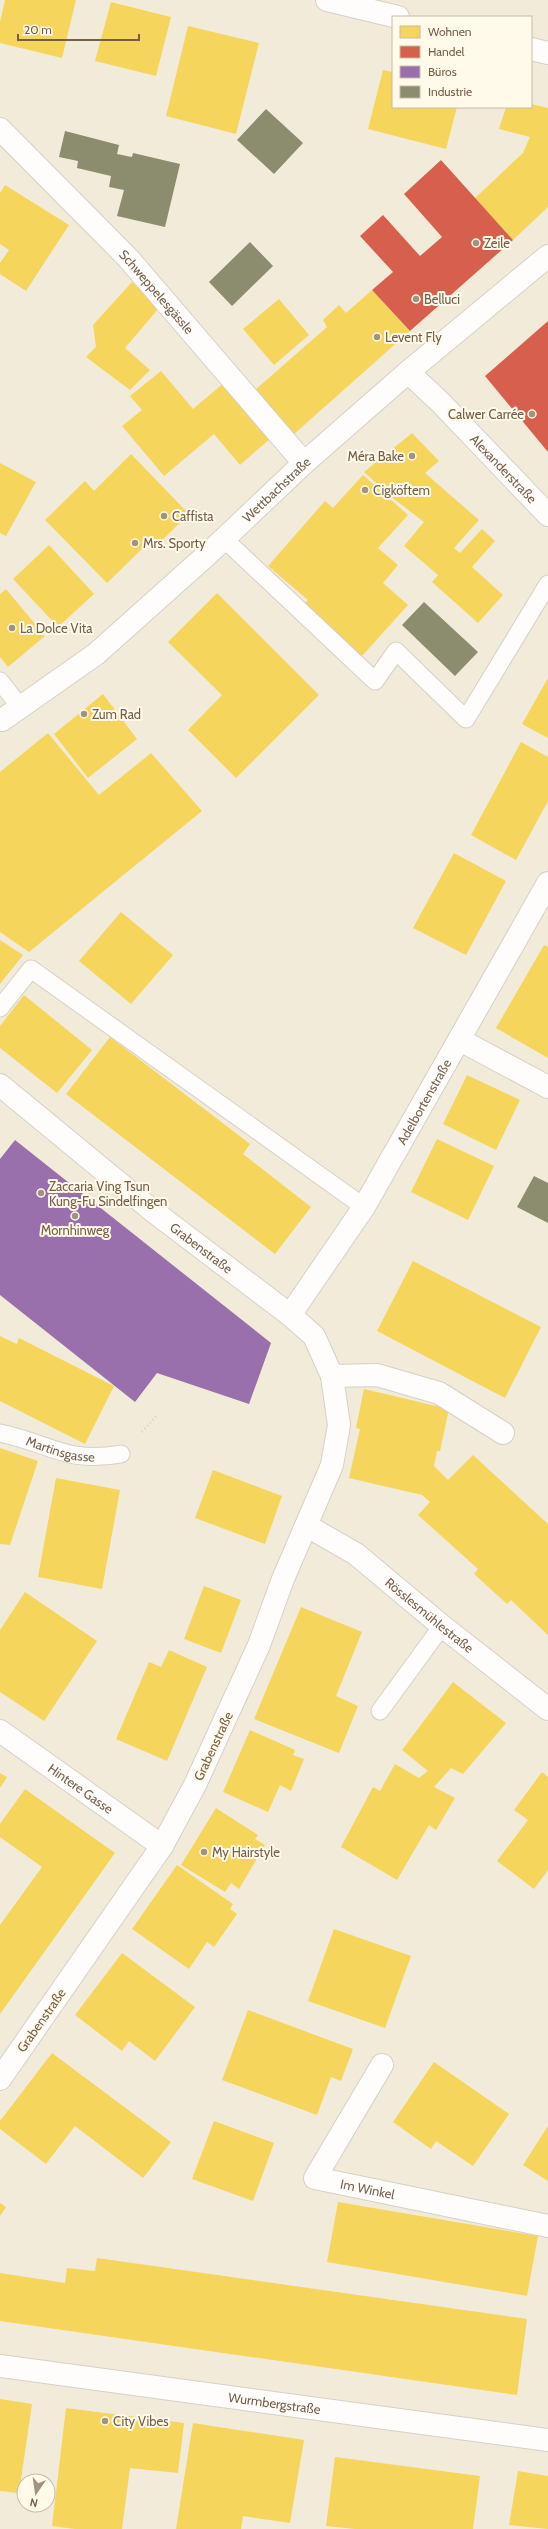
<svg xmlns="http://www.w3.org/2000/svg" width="548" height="2529" viewBox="0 0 548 2529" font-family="Cabin,sans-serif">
<rect width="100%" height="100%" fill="#f7f3e9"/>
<path fill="#f2ebd9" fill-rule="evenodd" d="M0,0H548V2529H0ZM393,17H531V107H393ZM24,2481H48V2505H24Z"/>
<path fill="#f6d55c" d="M5,0H76L62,58L0,43V22Z
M111,2L171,17L156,76L95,61Z
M188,26L259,43L236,134L166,116Z
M383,70L393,72V107H457L446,149L368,129Z
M531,104L548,108V207L513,240L474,199L523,153L530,137L499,129L506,107H531Z
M5,185L69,225L26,291L0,274V263L9,250L0,244V193Z
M132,282L159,308L125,348L150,370L130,390L86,357L96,347L93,325Z
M372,290L410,331L293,435L255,390L327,327L323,320L339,305L346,313Z
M279,299L309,335L274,365L243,329Z
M161,371L193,409L225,382L271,438L240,465L214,434L164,476L122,426L142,410L130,396Z
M412,433L439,461L425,473L479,520L454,548L460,553L482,529L495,541L472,567L503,595L478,623L432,582L438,575L404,546L424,522L394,499L364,472Z
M131,454L189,514L152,550L146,545L107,583L45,520L85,481L94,491Z
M0,463L36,482L6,536L0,533Z
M363,475L408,515L378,548L398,565L383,583L408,605L362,656L304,604L308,600L268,566L325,501L333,508Z
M49,545L94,594L58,627L13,579Z
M6,589L45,636L8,667L0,657V594Z
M217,593L319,695L236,778L188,730L222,695L168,642Z
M548,678V738L522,724Z
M103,694L137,739L88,778L54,734Z
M48,733L99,795L151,753L202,811L29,952L0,932V772Z
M521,742L548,757V801L516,860L471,835Z
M454,853L506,881L466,955L413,928Z
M121,912L173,955L131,1004L79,961Z
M0,940L23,955L0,984Z
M544,945L548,947V1058L496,1028Z
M24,995L92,1050L57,1093L0,1048V1026Z
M110,1037L250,1144L243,1154L311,1207L275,1254L66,1094Z
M467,1075L520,1100L496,1150L443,1124Z
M437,1139L494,1166L468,1220L411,1192Z
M413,1261L541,1327L505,1398L377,1331Z
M0,1336L17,1344L19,1338L114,1386L85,1444L0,1401Z
M364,1389L449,1409L440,1451H437L434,1466L448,1480L473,1455L548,1524V1635L511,1600L507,1604L474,1574L478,1569L418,1515L430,1502L422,1495L349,1478L360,1429L356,1428Z
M0,1448L38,1461L10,1545L0,1544Z
M213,1470L282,1496L265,1544L195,1518Z
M56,1478L120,1490L102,1589L38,1577Z
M204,1586L241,1600L221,1653L184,1639Z
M25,1592L97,1641L44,1721L0,1692V1630Z
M301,1607L362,1632L336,1696L358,1706L339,1753L254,1719Z
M169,1650L207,1667L167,1761L116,1739L149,1662L161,1667Z
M453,1682L506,1723L463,1774L451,1768L434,1787L455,1798L436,1830L429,1825L397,1880L341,1847L373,1787L380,1791L395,1764L419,1778L428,1771L402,1750Z
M250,1730L295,1750L293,1755L304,1759L291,1791L280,1785L268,1812L223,1792Z
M542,1772L548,1777V1870L534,1889L497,1861L528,1820L514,1810Z
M0,1773L7,1777L0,1788Z
M25,1789L115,1853L0,2014V1925L42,1867L0,1837V1824Z
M216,1808L258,1835L255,1839L265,1845L239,1889L231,1883L225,1892L181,1865Z
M177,1865L233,1904L230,1909L237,1914L214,1947L207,1942L189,1969L132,1929Z
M334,1929L411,1956L385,2028L308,2001Z
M122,1953L195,2007L155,2061L129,2041L122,2051L75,2015Z
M248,2010L353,2049L341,2081L331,2077L317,2115L222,2080Z
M52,2053L171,2142L143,2178L75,2126L46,2164L0,2129V2121Z
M434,2062L509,2114L473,2166L436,2141L431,2149L393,2122Z
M214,2121L274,2143L253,2201L192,2179Z
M548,2126V2181L523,2165Z
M338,2202L538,2236L527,2296L327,2262Z
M0,2203L6,2207L0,2216Z
M97,2258L527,2319L517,2395L0,2321V2273L65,2283L67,2268L95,2271Z
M0,2399L32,2404L19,2493L0,2491Z
M66,2408L184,2423L178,2473L130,2468L122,2529H75L52,2526Z
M193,2423L304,2440L290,2523L243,2516L241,2529H176Z
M335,2457L480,2476L473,2529H355L326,2526Z
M518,2471L548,2476V2529L509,2525Z"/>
<path fill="#d6604d" d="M441,160L513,240L410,331L372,290L393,272L360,236L383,215L420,256L442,237L404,194Z
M548,321V452L485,376Z"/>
<path fill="#9970ab" d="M15,1140L271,1343L249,1404L157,1373L135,1402L0,1295V1159Z"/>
<path fill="#8c8c6e" d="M266,109L303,143L274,174L237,140Z
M65,131L119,145L117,154L132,157L133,153L180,164L165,227L117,216L124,190L109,187L111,176L77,168L78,161L59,157Z
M250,242L273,266L232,306L209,282Z
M424,602L478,652L455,676L402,625Z
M534,1176L548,1183V1223L517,1207Z"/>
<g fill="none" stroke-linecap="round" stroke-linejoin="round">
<g stroke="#d6d0c8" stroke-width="19">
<g id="service">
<path d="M223,538L375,681L396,651L466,719L548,584"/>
<path d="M0,681L20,707"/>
<path d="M0,1008L31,969L364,1207"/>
<path id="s1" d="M0,1433C49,1443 67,1464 121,1454"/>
<path d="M380,1711L442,1626"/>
</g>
</g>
<g stroke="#d6d0c8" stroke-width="24">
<g id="minor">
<path id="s2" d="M0,129L128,258L304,463"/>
<path id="s3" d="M408,372L441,403L548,515"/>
<path id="s4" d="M2,720L96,654L209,553L304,463L408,372L548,256"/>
<path d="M460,1040L548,1087"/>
<path id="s5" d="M0,1085L153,1211L290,1315L314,1336L332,1376L339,1425L332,1465L283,1579L259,1645L195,1785L162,1846L0,2079"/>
<path id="s6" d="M290,1315L364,1207L548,883"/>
<path d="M332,1376L377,1375L439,1393L503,1433"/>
<path id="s7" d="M307,1526L356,1554L442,1626L548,1709"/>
<path id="s8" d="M0,1731L162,1846"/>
<path id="s9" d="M382,2065L315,2178L548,2226"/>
<path id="s10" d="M0,2366L548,2440"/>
</g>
</g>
<g stroke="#d6d0c8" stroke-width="24">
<path id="tertiary" d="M327,0L398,17
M531,49L548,53"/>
</g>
<path stroke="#d8d1c9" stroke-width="2.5" stroke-dasharray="1 3" stroke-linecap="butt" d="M142,1432L158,1414"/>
<use href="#service" stroke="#fefdfc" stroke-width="17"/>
<use href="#minor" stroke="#fefdfc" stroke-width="22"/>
<use href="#tertiary" stroke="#fefdfc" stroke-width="22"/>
</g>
<g fill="#a29381" stroke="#fffaea" stroke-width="1.5">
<circle cx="476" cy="243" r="4"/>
<circle cx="416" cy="299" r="4"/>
<circle cx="377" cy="337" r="4"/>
<circle cx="532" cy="414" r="4"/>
<circle cx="412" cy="456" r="4"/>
<circle cx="365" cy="490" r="4"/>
<circle cx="164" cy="516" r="4"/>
<circle cx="135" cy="543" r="4"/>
<circle cx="12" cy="628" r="4"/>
<circle cx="84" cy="714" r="4"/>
<circle cx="41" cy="1193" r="4"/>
<circle cx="75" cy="1216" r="4"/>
<circle cx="204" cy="1852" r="4"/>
<circle cx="105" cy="2421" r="4"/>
</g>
<g text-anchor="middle" stroke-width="4" stroke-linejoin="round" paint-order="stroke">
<g font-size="13" fill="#755f49" stroke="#fffaea" text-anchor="start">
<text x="484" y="248">Zeile</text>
<text x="424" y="304">Belluci</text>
<text x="385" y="342">Levent Fly</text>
<text x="524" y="419" text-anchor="end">Calwer Carrée</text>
<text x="404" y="461" text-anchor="end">Méra Bake</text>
<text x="373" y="495">Cigköftem</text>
<text x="172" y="521">Caffista</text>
<text x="143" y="548">Mrs. Sporty</text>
<text x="20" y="633">La Dolce Vita</text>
<text x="92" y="719">Zum Rad</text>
<text x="49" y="1191">Zaccaria Ving Tsun<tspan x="49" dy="15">Kung-Fu Sindelfingen</tspan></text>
<text x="75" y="1235" text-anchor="middle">Mornhinweg</text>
<text x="212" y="1857">My Hairstyle</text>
<text x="113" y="2426">City Vibes</text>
</g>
<g font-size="13" fill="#755f49" stroke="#fffaea">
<text dy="5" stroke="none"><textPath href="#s2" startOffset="226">Schweppelesgässle</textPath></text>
<text dy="5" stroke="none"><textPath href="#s3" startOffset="136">Alexanderstraße</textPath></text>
<text dy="5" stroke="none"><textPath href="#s4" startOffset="359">Wettbachstraße</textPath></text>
<text dy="5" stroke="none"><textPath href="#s6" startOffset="252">Adelbortenstraße</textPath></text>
<text dy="5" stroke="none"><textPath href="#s5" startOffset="259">Grabenstraße</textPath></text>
<text dy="5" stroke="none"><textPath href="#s1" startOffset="63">Martinsgasse</textPath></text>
<text dy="5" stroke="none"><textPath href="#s7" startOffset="152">Rösslesmühlestraße</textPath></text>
<text transform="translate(213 1746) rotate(-65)" y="5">Grabenstraße</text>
<text dy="5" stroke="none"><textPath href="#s8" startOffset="99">Hintere Gasse</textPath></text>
<text transform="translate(41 2020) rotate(-55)" y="5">Grabenstraße</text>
<text dy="5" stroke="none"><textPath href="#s9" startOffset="185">Im Winkel</textPath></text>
<text dy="5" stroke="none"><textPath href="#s10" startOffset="277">Wurmbergstraße</textPath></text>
</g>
</g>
<rect x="392" y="16" width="140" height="92" fill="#fffaea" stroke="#c8bcaa"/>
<rect x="400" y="26" width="20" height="12" fill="#f6d55c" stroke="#c8bcaa"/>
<text x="428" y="36" font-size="12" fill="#755f49">Wohnen</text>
<rect x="400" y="46" width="20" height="12" fill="#d6604d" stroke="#c8bcaa"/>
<text x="428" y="56" font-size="12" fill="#755f49">Handel</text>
<rect x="400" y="66" width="20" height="12" fill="#9970ab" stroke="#c8bcaa"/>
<text x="428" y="76" font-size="12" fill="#755f49">Büros</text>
<rect x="400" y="86" width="20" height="12" fill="#8c8c6e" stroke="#c8bcaa"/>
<text x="428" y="96" font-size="12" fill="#755f49">Industrie</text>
<g transform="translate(36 2493) rotate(193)"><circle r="19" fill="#fffaea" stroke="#c8bcaa"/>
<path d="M0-3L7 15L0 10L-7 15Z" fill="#a29381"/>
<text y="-6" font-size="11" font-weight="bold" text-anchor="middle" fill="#755f49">N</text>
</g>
<path d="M18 34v6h121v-6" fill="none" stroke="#755f49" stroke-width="2"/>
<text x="24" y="34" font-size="12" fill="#755f49" stroke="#fffaea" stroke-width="3" paint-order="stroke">20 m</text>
</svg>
